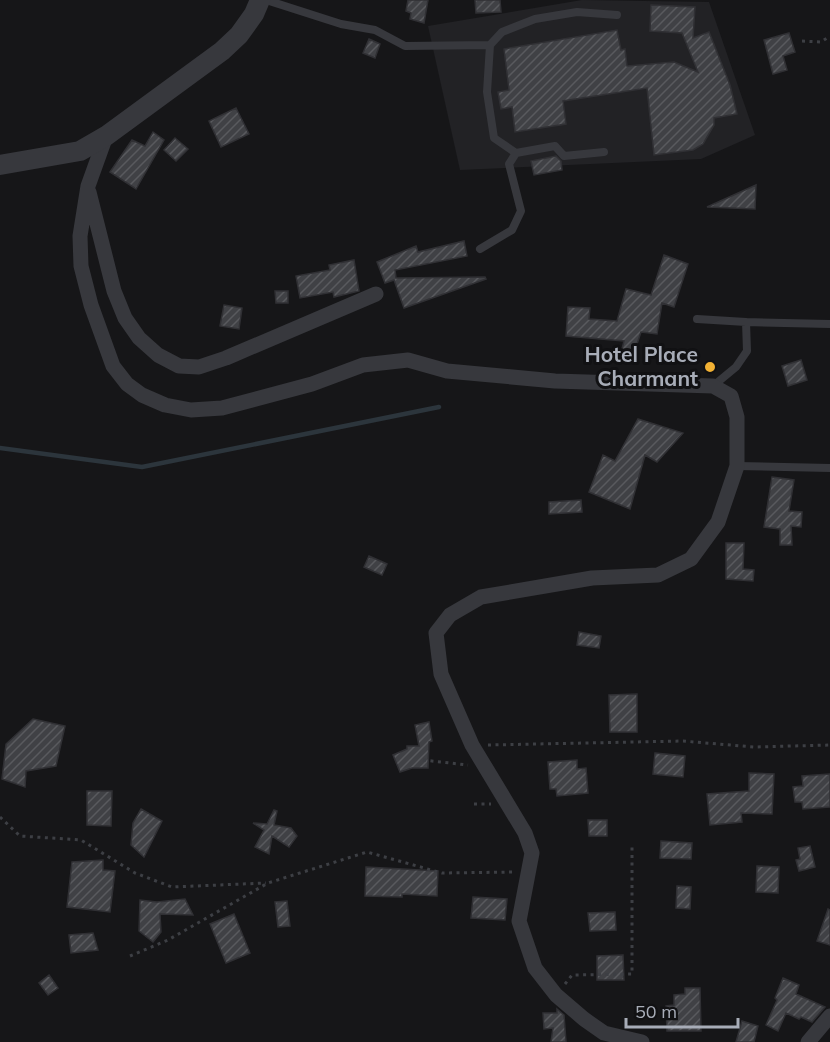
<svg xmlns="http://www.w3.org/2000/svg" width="830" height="1042" viewBox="0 0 830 1042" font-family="Mulish,sans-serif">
<defs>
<pattern id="building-hatch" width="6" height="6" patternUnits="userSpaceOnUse" patternTransform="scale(1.5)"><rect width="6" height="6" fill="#404145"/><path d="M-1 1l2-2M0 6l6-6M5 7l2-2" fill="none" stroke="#595a5e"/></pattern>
</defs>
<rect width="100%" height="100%" fill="#161618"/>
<path fill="#222225" d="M582,0L709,2L755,135L701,159L460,170L428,26Z"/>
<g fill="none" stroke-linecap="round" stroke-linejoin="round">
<path stroke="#2c353c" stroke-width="4.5" d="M0,448L142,467L439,407"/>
</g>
<path fill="url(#building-hatch)" stroke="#303034" stroke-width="1.5" d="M408,0H428L424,23L410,19L411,13L406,11Z
M475,0H500L501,12L476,13Z
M651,5L695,7L693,38L709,32L730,85L737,114L714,118V125L703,144L693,150L654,155L647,88L563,101L566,124L515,132L512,107L501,109L498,92L509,90L504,49L617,30L621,50L625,49L627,66L674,62L698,72L682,33L650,31Z
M789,33L795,52L783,56L787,70L773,74L764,40Z
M369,39L380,44L375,58L363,53Z
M236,108L249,134L221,147L209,121Z
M153,132L164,140L136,189L110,172L132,140L145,146Z
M175,138L188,149L176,161L164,150Z
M556,156L561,161L562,170L534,175L531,161Z
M756,185L755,209L707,207Z
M464,241L467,256L395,270L396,278L485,277L486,279L404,308L394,280L385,283L377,262L416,246L418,252Z
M664,255L688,264L674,307L662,303L657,334L641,332L634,353L622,349L624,341L566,336L568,307L590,308L589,319L617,321L626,289L651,295Z
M354,260L359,291L334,297L333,292L300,298L296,276L330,270L329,265Z
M275,291H288V303H276Z
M224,305L242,308L239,329L220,326Z
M801,360L807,380L788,386L782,366Z
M638,419L683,433L657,462L645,455L630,509L589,492L603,455L615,461Z
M772,477L794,480L789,511L802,512L801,527L791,526L792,545H780V529L764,527Z
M581,500L582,512L549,514V502Z
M726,543H744L743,569L754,570L753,581L726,579Z
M369,556L387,564L382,575L364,567Z
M579,632L601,636L599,648L577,645Z
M637,694V732H610L609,695Z
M33,719L65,726L56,766L26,771L25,787L2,779L6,744Z
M429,722L432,741L429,742L428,768H412L400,772L393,755L407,749V746H419L415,725Z
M655,753L685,756L683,777L653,774Z
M577,760V769L586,768L588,793L557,796L556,789H550L548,762Z
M749,773L774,774L772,814L741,813L742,822L710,825L707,794L749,791Z
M830,774V807L803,809L802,802H795L793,787L803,786L802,776Z
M87,791H112L111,826L87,825Z
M141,809L162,821L144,857L131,845L133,823Z
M274,810L277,811L274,825L291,828L297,836L289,847L272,836L269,854L255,847L264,830L253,823L267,824Z
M588,820H607V836H589Z
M661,841L692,843L691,859L660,858Z
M810,846L815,867L799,871L796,860L800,859L798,848Z
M103,860V870L115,871L110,912L67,907L72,862Z
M757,866L779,867L778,893L756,892Z
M366,867L438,871L437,896L402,894V897L365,896Z
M677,886L691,887L690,909L676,908Z
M473,897L507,899L505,920L471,918Z
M185,899L193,915L160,914L161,932L153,942L139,931L140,900L157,902Z
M287,901L290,926L278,927L275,902Z
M828,909L830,910V945L817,941Z
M615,912L616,930L590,931L588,913Z
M234,914L250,953L226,963L210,924Z
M93,933L98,950L71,953L69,935Z
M623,955L624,980H597V956Z
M49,975L58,988L48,995L39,983Z
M783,978L799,985L796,994L825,1007L812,1022L801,1017L799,1019L786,1013L778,1031L766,1025L777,1000L775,998Z
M685,988H700L701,1031H667L666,1006L674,1005V995L685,994Z
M557,1009L564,1015L566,1042H551L553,1028L544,1029L543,1013H557Z
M742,1021L758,1026L754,1042H736Z"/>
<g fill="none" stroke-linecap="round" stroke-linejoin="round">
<path stroke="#3d3f44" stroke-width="3" stroke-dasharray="3 4.5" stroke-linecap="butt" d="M802,41L821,42L830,36
M488,745L683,741L754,747L830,745
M423,760L468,765
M474,804H491
M0,817L20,836L81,840L135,873L172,887L266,883
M130,956L168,940L268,883L367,852L442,873L514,872
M565,984L572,975L632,974V847"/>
<path stroke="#37383d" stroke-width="8" d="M266,0L341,24L375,30L405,46L490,45L502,32L535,19L577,12L617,15
M490,45L487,92L494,138L516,153
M480,249L512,230L521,211L509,164L516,153L555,146L564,156L604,152
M697,319L746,322
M713,386L736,367L747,351L746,322L830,324
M737,466L830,468"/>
<path stroke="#37383d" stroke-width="15" d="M106,136L88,186L80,236L81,266L91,305L113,366L127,384L142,395L165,405L191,410L222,408L312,384L363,365L408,360L447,371L555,381L713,386L731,396L737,417V466L718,522L691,559L658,575L592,578L481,597L450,615L436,633L441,674L472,745L525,833L532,853L519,921L535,968L556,995L584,1019L604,1033L642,1042
M89,192L114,291L125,318L139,338L158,355L179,366L199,367L226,358L376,294
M808,1042L830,1016"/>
<path stroke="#37383d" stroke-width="20" d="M0,165L80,151L106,136L222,51L239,35L254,14L260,0"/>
</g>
<circle fill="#f2b134" stroke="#111113" stroke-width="2" cx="710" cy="367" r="6"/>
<g text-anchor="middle" stroke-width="6" stroke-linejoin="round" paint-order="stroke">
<g font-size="21" font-weight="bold" fill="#a8adb8" stroke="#111113" text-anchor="end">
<text x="698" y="362">Hotel Place<tspan x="698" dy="24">Charmant</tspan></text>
</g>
</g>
<path d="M626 1018v9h112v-9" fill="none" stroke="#a8adb8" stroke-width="3"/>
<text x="635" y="1018" font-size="18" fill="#a8adb8" stroke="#111113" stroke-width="4.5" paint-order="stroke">50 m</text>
</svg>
